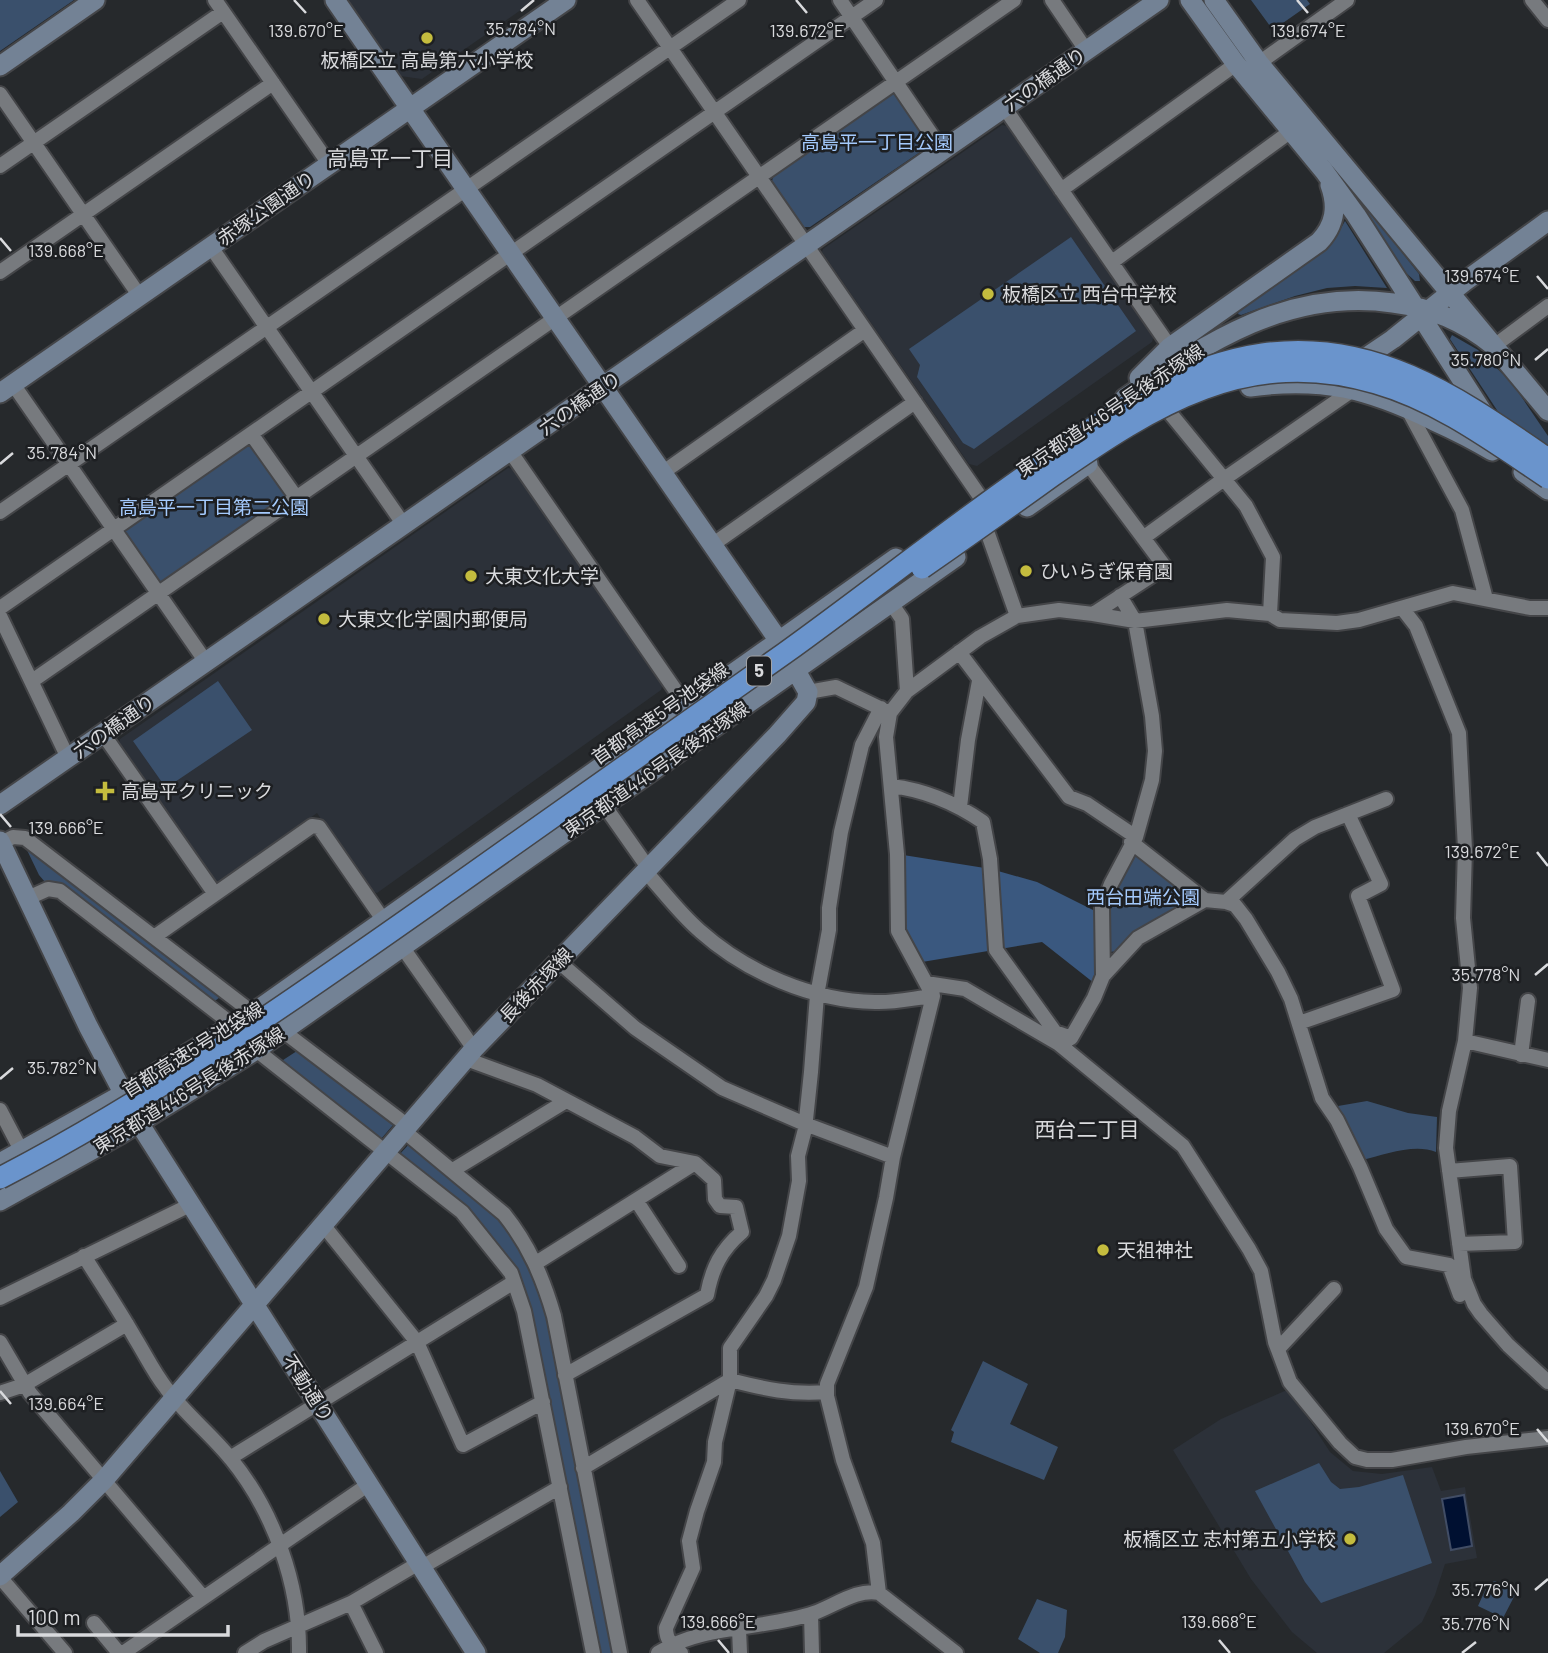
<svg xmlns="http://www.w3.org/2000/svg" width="1548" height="1653" viewBox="0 0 1548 1653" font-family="Barlow,'Noto Sans JP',sans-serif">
<rect width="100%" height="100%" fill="#26292c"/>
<path fill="#2c3139" d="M348,0H535L422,79L400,76Z
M1002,125L1007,126L1154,336L1152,342L977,466L969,464L822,252L823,249Z
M508,468L514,469L663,684L661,690L377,893L370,891L317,813L220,882L213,881L119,745L120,739Z
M1289,1389L1330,1452L1353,1471L1382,1474L1432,1467L1441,1491L1465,1487L1477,1558L1445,1564L1435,1595L1422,1622L1384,1653H1317L1292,1632L1251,1579L1173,1450L1221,1419Z"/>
<path fill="#3a506c" d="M0,0H74L0,51Z
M1251,0H1307L1310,4L1273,30Z
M890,93L899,94L930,140L929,146L810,227H804L772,181L774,174Z
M1337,170L1419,274L1420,281H1415L1405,272L1354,193L1335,172Z
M1345,221L1387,288L1355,286L1327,288L1295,296L1241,315L1238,314L1240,308L1323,249L1337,235Z
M1071,237L1136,331L974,449L963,443L917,377L920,365L909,349Z
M1452,335L1478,350L1512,383L1548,436V454L1530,460L1450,339Z
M247,445L254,446L286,490L285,498L163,582H157L125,535L126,529Z
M218,681L252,730L166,788L133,741Z
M28,844L223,995L212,1003L58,883L45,882L39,875L26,848Z
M1138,853L1192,896V905L1120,951L1108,952V904L1132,855Z
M300,1049L387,1115L393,1125L381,1139L280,1062Z
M1367,1101L1408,1113L1437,1117L1436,1152C1414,1143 1384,1155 1362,1160L1338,1106Z
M411,1142L490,1206L516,1237L548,1310L615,1653H596L514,1271L399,1155Z
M983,1361L1028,1384L1010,1424L1058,1447L1044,1480L951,1442L954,1432L951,1430Z
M1319,1463L1331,1482L1340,1489L1359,1487L1403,1475L1432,1563L1321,1603L1305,1582L1255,1491Z
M0,1471L18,1502L0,1517Z
M1495,1581L1517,1591L1503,1618L1478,1606L1488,1584Z
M1037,1599L1067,1610L1065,1637L1058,1653H1040L1018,1639Z"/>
<path fill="#3a587f" d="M897,854L991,869L1037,882L1095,911L1094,983L1042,942L916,963L898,931Z"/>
<path fill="#001031" stroke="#414d65" stroke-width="2" d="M1464,1495L1472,1546L1451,1550L1442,1499Z"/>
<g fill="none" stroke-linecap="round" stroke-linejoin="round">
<g stroke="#444548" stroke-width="18">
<path id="street" d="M215,0L329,164
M637,0L981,498
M840,0L942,150
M1052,0L1086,50
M1532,0L1548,20
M1259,63L1347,0
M0,94L139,295
M1004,107L1170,347
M0,166L223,12
M1061,190L1236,64
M211,247L404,525
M1112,262L1291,131
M0,272L273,83
M1494,346L1548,306
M13,384L206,662
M1407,408L1462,510L1486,599
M1170,413L1246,506L1273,557L1270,614
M252,435L296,497
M510,451L687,707
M1088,464L1165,567L1093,614L1135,621L1227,610L1270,614L1280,620L1337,623L1359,620L1453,593L1530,608H1548
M662,473L865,330
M0,512L739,0
M988,534L1017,616
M1143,538L1224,479L1354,389
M712,545L915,402
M891,603L902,619L907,691
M0,608L876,0
M1402,608L1416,626L1459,733L1465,849L1463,918L1470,988L1465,1041L1449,1111L1446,1148L1464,1279L1474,1304L1481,1314L1508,1345L1548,1382
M0,616L68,758
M959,652L1069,797L1087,804L1136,837
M32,681L1014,0
M808,692L836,687L888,712
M103,734L215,894
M891,786C925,790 954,802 983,822L990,859L996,950L1055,1032L1069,1037
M1386,799L1315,827L1295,839L1226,902L1235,905L1246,919L1278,972L1291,999L1322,1098L1337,1120L1360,1167L1386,1229L1406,1257L1449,1265L1460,1295
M604,805L649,869
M960,807L968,740L979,681
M1131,842L1205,900L1226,902
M1,843L13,837L25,838L253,1013
M646,872C663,891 680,914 700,931C746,972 812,1001 875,1002C894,1003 914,998 933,996
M28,898L48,889L60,891L233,1025
M154,937L312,826L319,827L384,921
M403,948L474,1049
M559,962L635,1028L722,1088L805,1124L893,1157
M1103,976L1138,938L1205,900
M926,983L965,989L1059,1044L1183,1146L1249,1249L1261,1271L1275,1342L1290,1382L1340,1443L1355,1457L1367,1460H1392L1466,1447L1548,1438
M1299,1023L1393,990L1358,896L1381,884L1348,814
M283,1031L408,1126
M1465,1041L1548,1060
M1059,1044L1071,1038L1094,998L1103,976L1102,907L1111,884L1136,837L1152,780L1155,751L1152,716L1135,621L1120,596
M256,1050L462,1212L511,1273L524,1311L593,1653
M1521,1055L1528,1001
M466,1059L537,1085L635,1137L660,1156L695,1163L714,1180L715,1199L720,1206L736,1207L742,1232C721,1250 712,1268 707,1295L565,1375
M0,1110L22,1152
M404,1131L504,1214C529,1245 543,1278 554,1316L620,1653
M453,1170L566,1101
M1449,1171L1510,1166L1515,1242L1459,1244
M636,1200L679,1266
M324,1226L417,1342L463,1445L543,1402
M84,1256C101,1283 119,1310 135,1338C145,1354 154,1373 166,1388C185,1414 211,1434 231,1459C274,1512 300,1585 299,1653
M536,1263L695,1163
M0,1298L190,1205
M0,1342L30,1393L203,1597
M1278,1349L1334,1289
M0,1393L24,1385L127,1324
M230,1458L514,1282
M583,1468L730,1380C765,1389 791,1395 827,1392
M422,1567L560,1487
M0,1577L65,1653
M879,1593L873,1543L843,1460L827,1396V1384L866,1287L886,1198L893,1157L933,996L898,931L897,854L886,737L890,713L907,691L980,637L1017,616L1059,610L1093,614
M351,1603L376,1653
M811,1614L812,1653
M94,1623L119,1653
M739,1629L740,1653
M123,1653L369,1484
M245,1653L264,1641L351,1603L419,1563
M658,1653C703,1624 764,1630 814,1613C834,1606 858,1588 879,1593L956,1653
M681,1653C672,1646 666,1640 666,1628L693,1568L689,1541L697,1511L714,1462L715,1442L730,1380V1348L766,1296L774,1280L789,1236L799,1181L798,1156L805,1129L811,1072L817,995L829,930V908L841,832L862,745L881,708"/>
</g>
<g stroke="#444548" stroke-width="23">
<path id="secondary" d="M1190,0L1236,64L1324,171L1356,215L1487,419
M1214,0L1259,63L1548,411
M0,66L95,0
M1353,366L1393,339L1464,282L1548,221
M1139,378L1170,347L1319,242C1335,225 1338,207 1330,185
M1250,387C1322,377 1369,389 1434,421C1454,430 1474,440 1492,451
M0,393L566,0
M1125,398C1208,342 1288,288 1393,303C1432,308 1463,321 1494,346
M1523,472L1548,490
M1027,507L1088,464
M0,805L1159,0
M0,841L88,1026L139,1123L476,1653
M0,1163L123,1094L253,1013L896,558
M0,1201L119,1135L256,1050L956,557
M0,1576L71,1513L104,1480L474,1049L777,735L806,702L808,692L779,641L335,0"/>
</g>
<use href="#street" stroke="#777a7e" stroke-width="14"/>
<use href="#secondary" stroke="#738295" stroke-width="19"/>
<g stroke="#444548" stroke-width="24" stroke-linecap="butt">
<path id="highway-bridge" d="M922,568C965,538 1009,507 1052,476C1154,405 1247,345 1376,383C1439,401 1494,442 1548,478
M0,1178C158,1096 303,993 448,891C560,811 673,733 785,653C867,594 946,531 1029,473C1102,421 1172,367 1263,354C1376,338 1460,399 1548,459"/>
</g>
<use href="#highway-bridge" stroke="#6a94cc" stroke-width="21"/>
</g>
<path fill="none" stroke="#d9dadd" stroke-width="2.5" d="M294,0L306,13M796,0L807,13M1297,0L1308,13M521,11L534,0M0,238L11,251M1537,276L1548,289M1535,360L1548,349M0,464L13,453M0,814L11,827M1537,852L1548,866M1535,975L1548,964M0,1079L13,1068M0,1391L11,1404M1537,1429L1548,1442M1535,1590L1548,1579M718,1640L729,1653M1219,1640L1230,1653M1462,1653L1476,1642"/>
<g fill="#c4bc3e" stroke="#1d1f22" stroke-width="2.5">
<circle cx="427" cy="38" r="7"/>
<circle cx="988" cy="294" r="7"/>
<circle cx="1026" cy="571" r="7"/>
<circle cx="471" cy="576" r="7"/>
<circle cx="324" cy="619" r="7"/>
<path d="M101.5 780.5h7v7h7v7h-7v7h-7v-7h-7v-7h7z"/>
<circle cx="1103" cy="1250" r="7"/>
<circle cx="1350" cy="1539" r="7"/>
</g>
<g text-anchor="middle" stroke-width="5" stroke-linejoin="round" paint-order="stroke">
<rect fill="#1d1f22" stroke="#a1a2a5" stroke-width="2" x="747" y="656.5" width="24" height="29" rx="5"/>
<g font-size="18" font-weight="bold" fill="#d9dadd">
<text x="759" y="677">5</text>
</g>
<g font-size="19" fill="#d9dadd" stroke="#1d1f22" text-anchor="start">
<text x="427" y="67" text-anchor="middle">板橋区立 高島第六小学校</text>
<text x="1002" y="301">板橋区立 西台中学校</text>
<text x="1040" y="578">ひいらぎ保育園</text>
<text x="485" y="583">大東文化大学</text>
<text x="338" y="626">大東文化学園内郵便局</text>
<text x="121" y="798">高島平クリニック</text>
<text x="1117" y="1257">天祖神社</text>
<text x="1336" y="1546" text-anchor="end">板橋区立 志村第五小学校</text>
</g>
<g font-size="19" fill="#d9dadd" stroke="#1d1f22">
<text transform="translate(1045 79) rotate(-35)" y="7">六の橋通り</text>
<text transform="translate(266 208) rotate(-35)" y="7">赤塚公園通り</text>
<text transform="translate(580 403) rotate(-35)" y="7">六の橋通り</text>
<text transform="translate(1110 410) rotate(-34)" y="7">東京都道446号長後赤塚線</text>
<text transform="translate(660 713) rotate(-35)" y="7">首都高速5号池袋線</text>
<text transform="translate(114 726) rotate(-35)" y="7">六の橋通り</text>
<text transform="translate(656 769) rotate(-35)" y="7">東京都道446号長後赤塚線</text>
<text transform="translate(536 985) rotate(-46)" y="7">長後赤塚線</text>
<text transform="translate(193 1049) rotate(-32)" y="7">首都高速5号池袋線</text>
<text transform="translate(189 1090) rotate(-32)" y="7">東京都道446号長後赤塚線</text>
<text transform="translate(308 1388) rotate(57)" y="7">不動通り</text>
</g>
<g font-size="19" fill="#a4cafd" stroke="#1d1f22">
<text x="877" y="149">高島平一丁目公園</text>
<text x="214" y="514">高島平一丁目第二公園</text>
<text x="1143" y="904">西台田端公園</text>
</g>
<g font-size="21" fill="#d9dadd" stroke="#1d1f22">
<text x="390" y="166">高島平一丁目</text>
<text x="1087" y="1137">西台二丁目</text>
</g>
</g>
<g font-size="18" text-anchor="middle" fill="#d9dadd" stroke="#1d1f22" stroke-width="5" stroke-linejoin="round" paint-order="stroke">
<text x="521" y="35">35.784°N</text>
<text x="306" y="37">139.670°E</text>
<text x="807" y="37">139.672°E</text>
<text x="1308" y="37">139.674°E</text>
<text x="66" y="257">139.668°E</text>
<text x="1482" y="282">139.674°E</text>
<text x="1486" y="366">35.780°N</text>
<text x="62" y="459">35.784°N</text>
<text x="66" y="834">139.666°E</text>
<text x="1482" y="858">139.672°E</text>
<text x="1486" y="981">35.778°N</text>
<text x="62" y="1074">35.782°N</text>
<text x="66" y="1410">139.664°E</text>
<text x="1482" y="1435">139.670°E</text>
<text x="1486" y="1596">35.776°N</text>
<text x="718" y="1628">139.666°E</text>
<text x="1219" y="1628">139.668°E</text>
<text x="1476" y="1630">35.776°N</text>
</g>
<path d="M18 1625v10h210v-10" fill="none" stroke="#d9dadd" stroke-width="3.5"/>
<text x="28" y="1625" font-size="21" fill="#d9dadd" stroke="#1d1f22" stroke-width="5" paint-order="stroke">100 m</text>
</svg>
